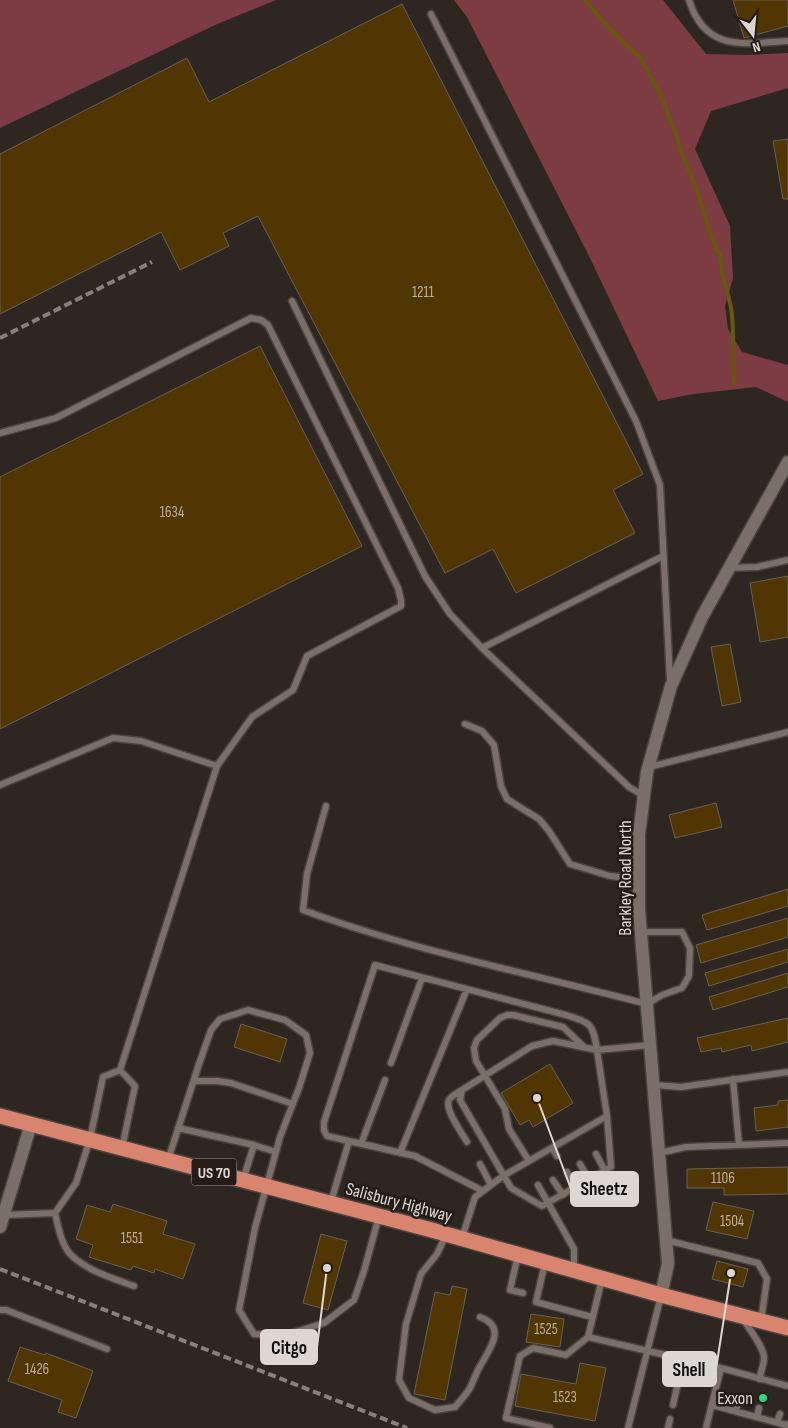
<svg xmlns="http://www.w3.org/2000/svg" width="788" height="1428" viewBox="0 0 788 1428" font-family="'Sofia Sans Condensed',sans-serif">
<rect width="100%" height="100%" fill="#2e2620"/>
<path fill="#7d3c43" d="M0,0H276L215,25L0,128Z
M454,0H663L706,54L746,55L788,53V88L711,111L695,149L730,226L733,278L725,306L728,329L742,352L788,365V402L756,387L693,394L658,401L590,258L467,17Z"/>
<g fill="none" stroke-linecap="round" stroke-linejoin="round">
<path stroke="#68580c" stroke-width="4" d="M585,0L606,25L635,54L639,55L661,96L678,139V144C686,165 696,185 702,207C706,218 712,246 720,254C720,275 730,294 732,315C734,338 733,361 734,384"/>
</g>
<path fill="#513604" stroke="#686158" d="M733,0H788V26L744,38Z
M402,4L643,474L613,490L635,533L516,593L493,549L445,573L258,216L223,233L229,246L180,270L161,232L0,314V154L187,58L209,102Z
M788,139V199H783L773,141Z
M260,346L362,546L0,729V477Z
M788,576V637L760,642L750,583Z
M730,644L741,702L722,706L711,647Z
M716,803L722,827L675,838L669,815Z
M788,889V906L707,930L702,915Z
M788,918V937L701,963L696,945Z
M788,949V962L709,986L705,973Z
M788,973V987L713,1010L709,997Z
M788,1018V1042L752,1051L751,1045L722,1052L721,1048L701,1052L697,1038Z
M241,1024L287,1039L280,1062L234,1047Z
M550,1064L573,1103L533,1127L529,1120L520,1125L501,1093Z
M788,1100V1127L756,1131L754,1108L778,1105V1101Z
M788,1167V1194L724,1195V1188H687V1169Z
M713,1202L754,1211L747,1239L706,1230Z
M113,1204L167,1221L163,1234L195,1244L183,1279L155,1269L154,1273L133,1266L131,1270L89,1257L93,1245L76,1239L87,1205L110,1212Z
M321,1234L347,1241L328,1310L303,1303Z
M717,1261L748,1269L743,1287L712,1279Z
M452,1286L467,1289L445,1400L414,1394L435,1292L450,1295Z
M531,1314L564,1319L560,1347L526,1342Z
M20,1347L45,1355L46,1353L93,1371L76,1418L58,1412L62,1400L8,1381Z
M580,1363L606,1368L595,1421L515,1406L521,1374L576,1384Z"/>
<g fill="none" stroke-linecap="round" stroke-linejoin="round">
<g stroke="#4a433e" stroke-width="9">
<path id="lane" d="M689,0C705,52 744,44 788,41
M431,14L636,421L660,485L670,680
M292,301L425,576L450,614L482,648L629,787L644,796
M0,433L56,418L251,318L261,320L268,325L398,588L401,600V606L307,656L293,690L252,717L217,766
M729,568L757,567L788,560
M482,648L663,556
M465,724L482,731L494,745L501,786L507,799L539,819L549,831L570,864L610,876L639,879
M649,767L788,732
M0,785L113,738L141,741L217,766L120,1070
M326,806L307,874L303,910C414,951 532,974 647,1004L662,995L682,988L689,976L690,948L682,932H641
M391,1063L422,978
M733,1079L739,1145
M194,1081H217L231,1083L293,1104
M654,1085L681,1087L788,1072
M462,1090C458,1093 452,1095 449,1100C444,1109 462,1133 467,1142
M178,1128L254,1145L243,1180
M361,1144L385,1080
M254,1145L276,1152
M552,1148L557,1156
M400,1153L467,989
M659,1153L686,1147L788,1143
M596,1154L605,1171
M168,1160L199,1064L211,1030L220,1019L248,1010L285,1020L306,1035L310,1053L299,1088L280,1137L255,1228L239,1310L254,1334L283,1336L324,1323L354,1300L364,1271L379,1216
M529,1161L509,1129L505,1109L476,1061L474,1048L477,1040L500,1018L507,1015H513L563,1027L584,1047
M480,1164L491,1185
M580,1164L589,1180
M567,1172L575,1188
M553,1180L563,1195
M538,1185L574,1249V1270
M483,1191L415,1156L327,1136L324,1130V1122L375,965L566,1015C591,1023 593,1023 597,1050L553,1041L532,1046L462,1090L460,1100L511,1188L542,1206L611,1167L607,1116
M331,1202L349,1141
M55,1213C58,1226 61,1243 70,1254C87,1271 112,1278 134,1286
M4,1215L55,1213L76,1183L90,1139L103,1077L120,1070L135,1086L122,1148
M446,1235L437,1254L421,1274L406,1324L399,1380L409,1398L435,1410L455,1407C460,1401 466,1395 470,1388C473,1382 475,1376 478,1370C486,1353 510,1328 480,1317
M462,1238L475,1197L503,1176L607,1116L597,1050L650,1045
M666,1240L758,1263L767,1279L761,1321
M518,1255L510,1290L523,1293
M545,1263L536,1302L592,1317
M602,1279L588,1337L721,1368
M0,1310H6L107,1349
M743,1319C749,1329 764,1347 764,1358C764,1365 761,1372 759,1379
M673,1405L683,1360
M712,1405L786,1425L788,1424
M736,1411L738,1403
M757,1417L759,1408
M777,1422L780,1414
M550,1428L506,1418L520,1356L533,1348L566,1355L588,1337
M628,1428L661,1296
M668,1428L670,1419
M706,1428L721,1368L788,1386"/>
</g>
<g stroke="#4a433e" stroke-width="15">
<path id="street" d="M0,1227L31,1124
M661,1295L668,1264L639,909V834L647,772L671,686L702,617L788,462"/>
</g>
<g stroke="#4a433e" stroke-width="18">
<path id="highway" d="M0,1116L428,1229L661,1295L788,1328"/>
</g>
<use href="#lane" stroke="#7a7069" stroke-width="6"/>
<use href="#street" stroke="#7a7069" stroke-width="12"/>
<use href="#highway" stroke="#d8846e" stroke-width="15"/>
<path stroke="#87807b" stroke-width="4" stroke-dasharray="8 4" stroke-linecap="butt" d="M0,338L152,262
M0,1269L407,1428"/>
</g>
<circle fill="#25d886" stroke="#241c17" stroke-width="2" cx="763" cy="1398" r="5"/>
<g text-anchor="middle" stroke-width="5" stroke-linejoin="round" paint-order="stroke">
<g font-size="15" fill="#baaf9f">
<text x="423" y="297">1211</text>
<text x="172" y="517">1634</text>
<text x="723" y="1183">1106</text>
<text x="732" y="1226">1504</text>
<text x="132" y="1243">1551</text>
<text x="546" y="1334">1525</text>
<text x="37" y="1374">1426</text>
<text x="565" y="1402">1523</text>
</g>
<rect fill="#241c17" stroke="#a69f9b" stroke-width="1" x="191.5" y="1158.5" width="45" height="27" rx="4"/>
<g font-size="16" font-weight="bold" fill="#ddd7d3">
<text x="214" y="1178">US 70</text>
</g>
<g font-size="18" fill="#ddd7d3" stroke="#241c17">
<text transform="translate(625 878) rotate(-90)" y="6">Barkley Road North</text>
<text transform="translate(399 1202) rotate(15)" y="6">Salisbury Highway</text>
</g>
<g font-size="18" fill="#ddd7d3" stroke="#241c17" text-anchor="end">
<text x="753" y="1404">Exxon</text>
</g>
</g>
<path fill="none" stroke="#ddd7d3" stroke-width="2" d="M537 1098L571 1189M327 1268L317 1347M731 1273L716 1369"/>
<g fill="#ddd7d3" stroke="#241c17" stroke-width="2">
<circle cx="537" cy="1098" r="5"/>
<circle cx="327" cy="1268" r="5"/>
<circle cx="731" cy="1273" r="5"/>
</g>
<g fill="#ddd7d3" stroke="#ddd7d3" stroke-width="2">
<rect x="571" y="1172" width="67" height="34" rx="5"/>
<rect x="261" y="1330" width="56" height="34" rx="5"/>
<rect x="663" y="1352" width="53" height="34" rx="5"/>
</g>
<g font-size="19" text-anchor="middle" font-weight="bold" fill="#111">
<text x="604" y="1195">Sheetz</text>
<text x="289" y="1354">Citgo</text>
<text x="689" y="1376">Shell</text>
</g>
<g transform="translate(753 35) rotate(164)" stroke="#241c17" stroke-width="4" paint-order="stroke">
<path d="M0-4L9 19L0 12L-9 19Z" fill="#ddd7d3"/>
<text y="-8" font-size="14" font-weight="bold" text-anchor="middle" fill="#ddd7d3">N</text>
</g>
</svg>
